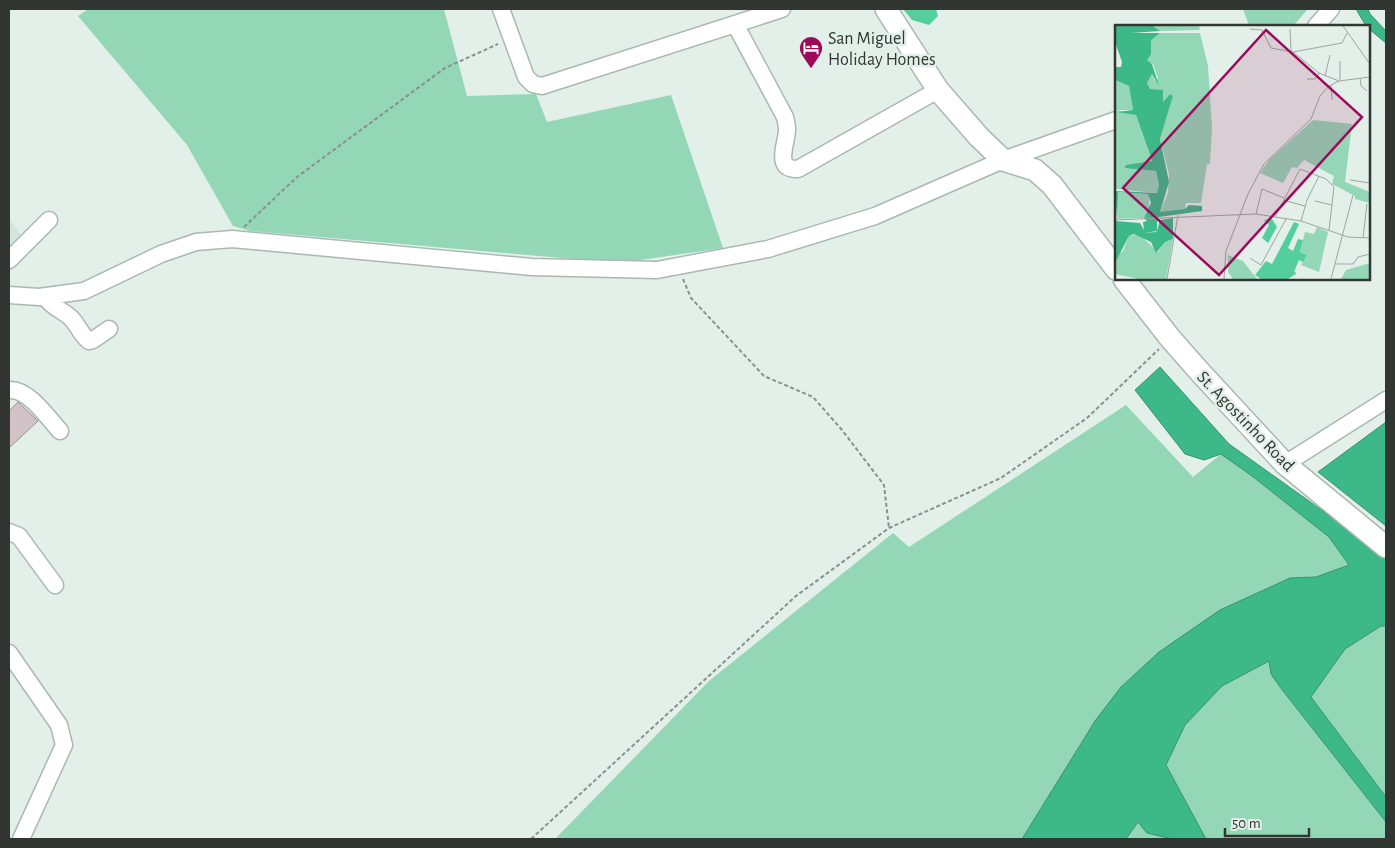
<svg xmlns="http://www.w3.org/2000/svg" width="1395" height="848" viewBox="0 0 1395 848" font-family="'Alegreya Sans',sans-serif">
<rect width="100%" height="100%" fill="#e3f0e9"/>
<path fill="#d2e7dc" d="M9,219L31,248L9,272Z"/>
<path fill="#93d7b7" d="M88,9H444L467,96L536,94L547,122L671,95L723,248L620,263L250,231L233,226L187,145L78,16Z
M1243,9H1308L1293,26H1249Z
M1126,405L1193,477L1221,454L1252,476L1329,537L1349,565L1316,577L1290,578L1095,721L1022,839H555L709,681L893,533L909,547Z
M1381,626H1386V797L1311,697L1345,649Z
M1269,661L1280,687L1386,822V839H1206L1166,765L1185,725L1222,686Z
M1138,822L1172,839H1126Z"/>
<path fill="#55ce9d" d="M903,9H936L938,16L929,25L912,20Z"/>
<path fill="#3cb889" stroke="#39916f" d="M1356,9H1368L1370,14L1386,31V43L1369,29V26H1366Z
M1160,367L1229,444L1386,556V626H1381L1345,649L1311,697L1386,797V822L1280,687L1271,674L1269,661L1222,686L1185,725L1166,765L1206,839H1172L1147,833L1138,822L1126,839H1022L1095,721L1121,687L1159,652L1220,610L1290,578L1316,577L1349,565L1329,537L1252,476L1221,454L1204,460L1185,454L1135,390Z
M1386,422V526L1318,472Z"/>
<path fill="#d1c3c8" stroke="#9e9095" d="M18,402L38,421L9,448V411Z"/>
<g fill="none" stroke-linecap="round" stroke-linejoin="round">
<g stroke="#aab8b1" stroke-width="19">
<path id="minor" d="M501,9L526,77L533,84L542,86L782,9
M735,24L785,117C786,121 787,126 787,130C787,143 773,170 798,169L938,90
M1316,26L1331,9
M9,260L49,220
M9,295L39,297L84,291L161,254L196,242L232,239L532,267L657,270L768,249L875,216L1003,160L1116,120
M45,297C54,309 61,309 71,318C78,325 81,335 89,341L93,340L109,329
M9,390C28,388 48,418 60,431
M1285,464L1386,400
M9,532L19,536L55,585
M9,653L59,725L64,745L21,839"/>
</g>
<g stroke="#aab8b1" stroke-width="24">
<path id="major" d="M886,9L938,90L979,137L1003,160L1035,170L1052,185L1116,269
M1124,279L1170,338L1199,371L1285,464L1386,547"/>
</g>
<path stroke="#88918c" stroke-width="2" stroke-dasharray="4 2.5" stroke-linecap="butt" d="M244,227L297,177L445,68L498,44
M683,279L691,298L764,376L813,397L842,430L884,485L889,528
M531,839L796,596L889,528L1001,478L1087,418L1159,349"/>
<use href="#minor" stroke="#fff" stroke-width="16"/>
<use href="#major" stroke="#fff" stroke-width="21"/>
</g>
<defs>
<g id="hotel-pin" transform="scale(1.25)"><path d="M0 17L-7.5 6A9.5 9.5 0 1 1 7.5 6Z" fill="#9b0b5a" stroke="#e3f0e9"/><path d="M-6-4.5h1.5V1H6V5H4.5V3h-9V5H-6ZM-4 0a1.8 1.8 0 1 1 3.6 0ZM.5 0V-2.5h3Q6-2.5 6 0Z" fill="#fff"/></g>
</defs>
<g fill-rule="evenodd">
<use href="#hotel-pin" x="811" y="48"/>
</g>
<g text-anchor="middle" stroke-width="5" stroke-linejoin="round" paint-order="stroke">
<g font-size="18" fill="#313633" stroke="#e3f0e9" text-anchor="start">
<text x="828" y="44">San Miguel<tspan x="828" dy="21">Holiday Homes</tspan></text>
</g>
<g font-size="18" fill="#313633" stroke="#e3f0e9">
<text transform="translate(1246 421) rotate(46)" y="6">St. Agostinho Road</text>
</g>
</g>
<g transform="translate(1115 25)">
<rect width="255" height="255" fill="#e3f0e9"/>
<path d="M38,1H84L85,5L45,6ZM45,8H85L93,41L97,102L95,139H92L86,178H71L70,184L50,188L45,187L53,168L54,149L45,114L58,71L55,69L48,78V71L43,66L34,64L32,58L37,49L40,56L43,53L38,39L31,35L36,29V14ZM0,55L14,61L18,85H2L21,90L37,137L10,142L41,146L44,160L42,168L1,164L0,188ZM198,95L237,99L230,157L255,167V178L240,174V171L217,159L219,151L189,135L182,143L177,142L168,158L145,148L154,135ZM3,167L34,169V184L29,193L2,194ZM202,202L213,207L204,247L186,240L192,230L185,227L190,207L199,209ZM24,209L43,227L50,217L58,214L51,254H24L0,249L2,230L8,226L14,211ZM113,230L128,236L142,254H118L113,247ZM255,238V254H226L231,245Z" fill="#93d7b7"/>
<path d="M157,194L162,202L153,218L147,213L154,200L149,195ZM179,197L184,199L173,223L178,226L183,214L188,215L185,227L192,230L188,237L184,235L179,247L182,248L173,254H146L140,250L151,236L157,239Z" fill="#55ce9d"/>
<path d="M0,1H38L45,6L16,8H45L36,15V29L32,35L37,39L44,61L37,49L32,58L35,64L48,65V77L55,69L58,71L45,114L54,157L45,187L70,184L74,180L87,181V186L37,193L42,195V206L29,208L41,207L42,206L45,195L58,193V214L50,217L41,228L36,217L19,209L14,211L0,238V196L25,198L29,205L28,197L32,196L29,193L36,178L33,169L3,167L2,194L0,166L42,168L44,160L41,146L10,143L11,140L37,136L21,90L2,87L18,85L14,61L0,55V42H6L7,37L0,17Z" fill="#3cb889"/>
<path fill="none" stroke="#9ca6a0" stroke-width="1" d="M228,1L255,39M135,4L147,5L156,23L178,27L204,48L224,56M175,4L176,26M178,27L227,18L232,8M225,36V55M210,51L215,30M245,53L246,61L252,66M192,54H200L204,48M216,60L217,75M235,155L255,158M168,175L190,181M200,176L217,180M141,189L147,164L169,173M160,192L185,144L211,154L219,162L214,205M0,195L141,189L186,196L233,212L255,213M186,196L192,175L204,151M248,213L252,179M135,233L146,240L171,194M220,239H238L243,232L255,229M52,254L63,190M109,254L111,226L133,169L149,139L196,94L205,71L214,61L224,56L255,52M216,254L238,170"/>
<path fill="#9b0b5a" fill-opacity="0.15" stroke="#9b0b5a" stroke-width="2.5" d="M151,5L247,92L104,250L8,163Z"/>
<rect width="255" height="255" fill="none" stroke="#313633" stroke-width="2.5"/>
</g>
<rect width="1395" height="848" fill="none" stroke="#313633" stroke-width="20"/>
<path d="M1225 828v8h84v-8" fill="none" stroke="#313633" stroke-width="2.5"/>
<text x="1232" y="828" font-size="15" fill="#313633" stroke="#e3f0e9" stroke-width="4" paint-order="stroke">50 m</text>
</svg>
